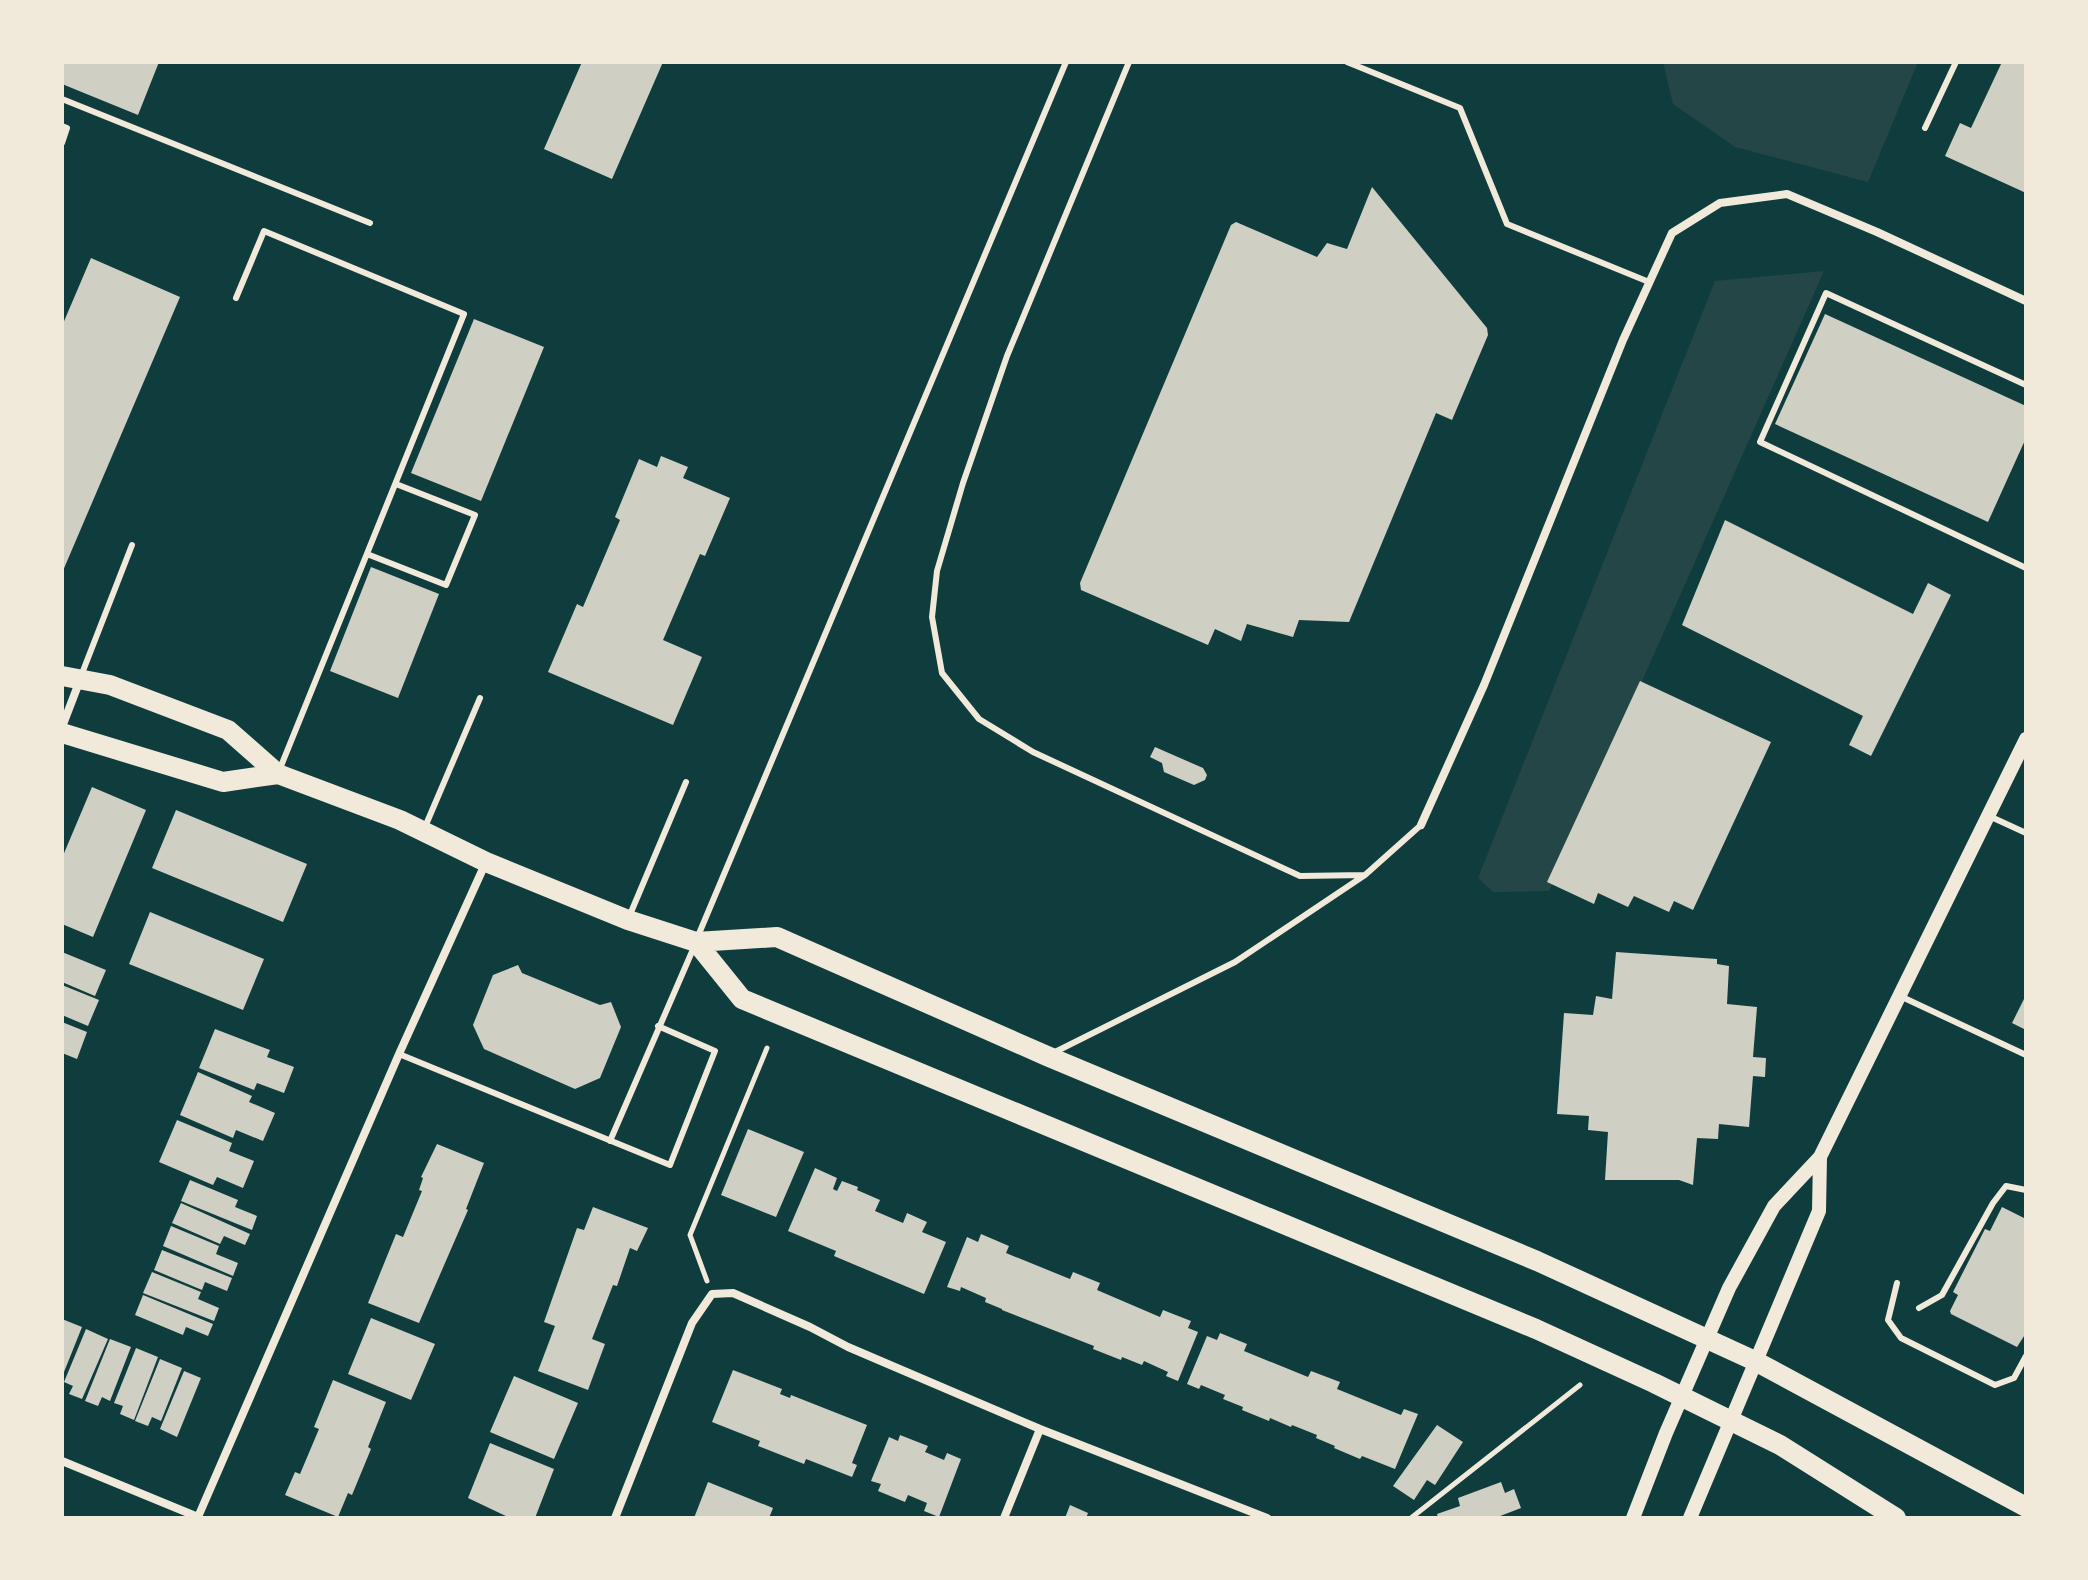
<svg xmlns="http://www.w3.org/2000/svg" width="2088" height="1580" viewBox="0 0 2088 1580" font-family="Literata,serif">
<rect width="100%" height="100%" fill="#0f3d3e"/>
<path fill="#244646" d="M1663,62H1918L1868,182L1735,147L1673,104Z
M1824,271L1549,891L1493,892L1478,878L1715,281Z"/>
<path fill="#cfcfc3" d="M62,62H159L138,115L62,84Z
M582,62H663L612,179L544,149Z
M2002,62H2026V193L1945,156L1960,123L1971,128Z
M1372,187L1487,328L1488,335L1452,420L1436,413L1349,622L1299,620L1293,637L1247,624L1241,641L1215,629L1208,645L1081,590L1080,583L1231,225L1236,222L1317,257L1327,243L1347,249Z
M91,258L180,297L62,573V326Z
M1825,314L2026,406V438L1988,522L1775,424Z
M474,319L544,347L481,501L411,473Z
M661,456L688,467L683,478L730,498L705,556L700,554L663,640L702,657L673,725L548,672L577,604L583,607L620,520L615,517L639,459L657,467Z
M1725,520L1913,614L1928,583L1951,595L1871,756L1849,745L1863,716L1682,625Z
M371,567L439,594L398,698L330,671Z
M1640,681L1771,742L1693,910L1674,901L1669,912L1634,896L1628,907L1598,893L1594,904L1547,882Z
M1155,747L1203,768L1207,775L1205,780L1194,785L1164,772L1162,763L1150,757Z
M92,787L146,810L93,937L62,924V858Z
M176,810L307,864L283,922L152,868Z
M150,912L264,959L243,1010L129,964Z
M62,952L106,970L95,996L62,982Z
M1616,952L1717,959V964L1729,966L1727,1004L1757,1007L1753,1057L1766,1058L1765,1077L1753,1076L1749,1127L1719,1124L1718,1139L1697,1138L1693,1185L1679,1180H1605L1608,1132L1588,1130L1589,1116L1557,1114L1564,1013L1593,1015L1596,996L1612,999Z
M518,965L522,973L600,1005L611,1002L621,1027L600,1078L575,1089L484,1049L473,1025L493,975Z
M62,985L99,1000L88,1026L62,1015Z
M2026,995V1030L2012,1023Z
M62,1022L87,1032L77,1059L62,1053Z
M215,1029L270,1050L267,1057L294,1067L284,1093L257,1083L254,1090L199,1068Z
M198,1072L252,1096L249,1102L275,1113L263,1141L236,1130L233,1138L180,1115Z
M177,1120L232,1143L229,1151L254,1161L243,1188L217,1177L213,1185L159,1162Z
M748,1129L804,1152L776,1217L721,1195Z
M437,1144L484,1163L466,1209L468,1210L419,1323L368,1303L396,1234L403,1237L422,1191L419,1190L423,1178L421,1177Z
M815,1168L837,1178L833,1189L837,1191L842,1181L858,1187L857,1190L880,1200L875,1211L903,1223L907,1213L927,1222L922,1232L946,1242L924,1294L834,1256L836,1251L788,1231Z
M190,1180L238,1200L235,1207L257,1216L252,1230L181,1201Z
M181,1203L250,1234L245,1245L224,1236L220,1244L172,1223Z
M593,1207L648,1228L637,1251L630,1248L617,1286L613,1285L592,1339L605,1344L588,1390L538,1371L555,1326L544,1322L577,1228L584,1230Z
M2002,1207L2026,1219V1333L2017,1347L1951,1314L1950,1311L1958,1295L1953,1292L1985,1229L1990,1231Z
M171,1226L219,1246L216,1254L238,1263L233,1276L163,1246Z
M981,1234L1009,1246L1006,1253L1070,1279L1073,1272L1100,1283L1097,1290L1160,1317L1163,1310L1191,1321L1188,1328L1198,1332L1178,1381L1166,1376L1168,1372L1144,1361L1142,1365L1122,1357L1121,1360L1093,1349L1094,1346L1002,1310V1309L985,1302L986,1298L961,1287L960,1291L947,1287L967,1237L978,1242Z
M162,1250L232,1278L227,1291L205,1282L202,1290L154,1270Z
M152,1272L201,1292L198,1299L219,1308L214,1321L143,1293Z
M143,1295L213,1324L208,1336L186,1327L183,1335L135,1315Z
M371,1318L435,1344L411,1400L348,1374Z
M62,1319L82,1327L62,1377Z
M86,1329L108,1339L82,1399L69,1394L73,1386L64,1382Z
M1220,1333L1247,1344L1244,1351L1308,1377L1311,1371L1340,1382L1337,1389L1401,1415L1404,1409L1418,1414L1395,1469L1362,1456L1360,1459L1334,1448L1335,1446L1316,1438L1317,1435L1292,1425L1291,1427L1270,1418L1269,1421L1242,1410L1243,1407L1223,1399L1225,1395L1201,1385L1199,1389L1187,1384L1207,1336L1217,1340Z
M110,1339L131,1347L110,1401L102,1397L98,1406L85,1401Z
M136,1348L158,1357L134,1420L120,1414L123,1406L114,1403Z
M160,1359L182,1368L161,1421L152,1417L148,1426L135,1421Z
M733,1370L782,1389L780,1394L790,1398L791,1395L867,1425L852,1463L857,1465L852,1477L806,1459L804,1464L758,1446L760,1441L712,1422Z
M184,1371L201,1378L177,1437L160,1429Z
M514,1376L578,1403L554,1459L490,1432Z
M333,1380L386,1402L368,1447L371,1449L352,1495L348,1493L338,1517L285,1495L295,1472L300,1474L319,1429L314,1427Z
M1437,1425L1463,1442L1435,1485L1427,1480L1414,1500L1393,1486Z
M900,1435L928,1446L925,1452L944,1460L947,1453L961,1459L939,1517L924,1511L927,1503L908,1495L905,1502L878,1491L881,1484L871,1481L889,1437L898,1441Z
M490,1443L554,1469L535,1518H510L468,1498Z
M708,1482L773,1508L769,1518H694Z
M1501,1482L1505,1493L1514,1489L1521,1508L1495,1518H1438L1437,1514L1460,1506L1458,1498Z
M1070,1505L1088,1513L1086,1518H1065Z"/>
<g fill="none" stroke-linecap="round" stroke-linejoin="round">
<path stroke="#f1e9da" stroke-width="5" d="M707,1281L690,1235L767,1048
M1411,1518L1580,1385"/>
<path stroke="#f1e9da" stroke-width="6" d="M1129,62L1007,356L963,483L937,571L932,617L942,673L979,719L1033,752L1300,876L1365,875L1421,825
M1347,62L1460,108L1507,224L1649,282
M62,99L370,223
M62,126L67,128L62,143
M1925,128L1956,62
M236,298L264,231L464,314L279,771
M2026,385L1826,293L1760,442L2026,568
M367,554L446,585L475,515L396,484
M81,676L132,545
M1989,816L2026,833
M425,827L480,698
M629,917L686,782
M698,936L1066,62
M1902,997L2026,1055
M1053,1053L1235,962L1365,875
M399,1054L670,1165L715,1051L658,1026
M610,1141L694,947
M1897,1283L1888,1320L1901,1338L1995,1385L2014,1378L2026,1356
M1919,1308L1942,1295L1993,1203L2006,1186L2026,1190"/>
<path stroke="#f1e9da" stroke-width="8" d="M62,727L80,680
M1421,825L1484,685L1623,340L1672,233L1720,203L1787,194L1877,232L2026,301
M62,1461L198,1517L399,1054L486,862
M615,1518L692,1323L712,1294L733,1293L810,1327L848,1347L1040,1429L1267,1518
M1004,1518L1040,1429"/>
<path stroke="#f1e9da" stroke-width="14" d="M1633,1518L1666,1433L1729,1288L1774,1206L1820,1157L2026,739
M1690,1518L1819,1211L1820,1157"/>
<path stroke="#f1e9da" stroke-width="20" d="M62,676L110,685L228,730L278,774L400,820L486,862L628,920L696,942L777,937L1047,1056L1537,1261L1755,1361L2026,1507
M62,733L223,782L278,774
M696,942L742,999L1536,1329L1654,1383L1780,1445L1896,1518"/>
</g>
<rect width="2088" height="1580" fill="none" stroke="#f1e9da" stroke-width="128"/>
</svg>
